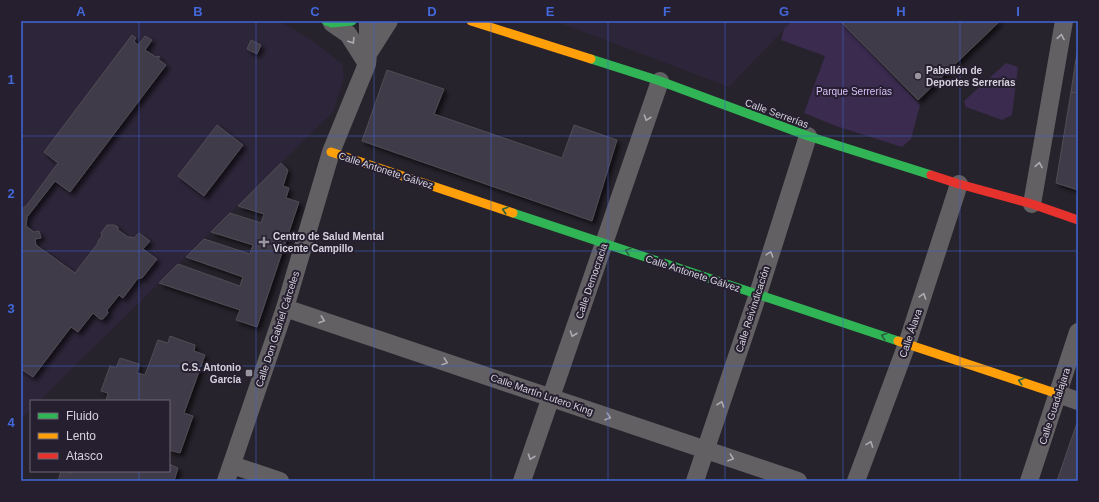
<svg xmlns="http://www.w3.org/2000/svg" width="1099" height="502" viewBox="0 0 1099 502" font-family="Helvetica,sans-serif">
<defs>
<filter id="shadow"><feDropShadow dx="3.5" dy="3.5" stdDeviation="2" flood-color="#0009"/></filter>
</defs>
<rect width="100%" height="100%" fill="#27232c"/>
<path fill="#2d2539" d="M21,21H279L312,40L342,64L344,77L333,112L39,401H31V409L21,419Z
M555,21H792L729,87Z"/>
<path fill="#3a2b4f" d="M792,21H840L920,105L911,139L902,147L836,126L804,113L825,56L781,40L784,29Z
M1006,63L1018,67L1012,115L1002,120L966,107L964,101Z"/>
<path fill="#403b48" stroke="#504c54" filter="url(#shadow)" d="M840,21H1000L918,100Z
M132,35L136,38L134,41L138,45L145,36L152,40L145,50L156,57L157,56L160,57L158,59L166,65L70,192L55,181L27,217L26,226L34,232L39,231L41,238L35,239L36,245L75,273L98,243V241L102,236L101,233L107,225H114L118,227V230L128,237H131L134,238L139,233L150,241L143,249L157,259L142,278H138L123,298L119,295L107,310L108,313L103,319H100L93,313L78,332L71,327L33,377L21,369V210L27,205L58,163L44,152Z
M251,40L261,45L257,54L247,49Z
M1078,46V93L1071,92Z
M387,70L444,89L434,114L562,158L574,125L617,140L592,221L362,141Z
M1071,92L1078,93V190L1056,183Z
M217,125L243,145L204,196L178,176Z
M281,163L288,170L283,186L289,188L286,198L299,202L257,327L236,320L240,310L159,283L178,264L240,286L243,277L186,257L204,239L250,254L253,245L211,232L230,213L261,223L264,214L238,206Z
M170,336L195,345L194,351L205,355L184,413L193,416L180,453L169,450V451V401H106L108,393L101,391L110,366L116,368L120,358L139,364L137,373L145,375L158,340L168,343Z
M1078,420V481H1057Z
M169,464L178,468L174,481H58L61,471H67L72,473L73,471H169Z"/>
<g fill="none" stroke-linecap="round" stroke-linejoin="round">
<path stroke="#626063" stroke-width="18" d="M332,23L348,34L367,64
M368,54L389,21
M1032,204L1064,21
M285,308L798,481
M1058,394L1078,401
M232,465L280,481
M226,481L285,308L331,152L367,64L368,54V21
M522,481L660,81
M695,481L758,294L808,136
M856,481L907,344L959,184
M1029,481L1078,332"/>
<path stroke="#30b455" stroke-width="9" d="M326,21L332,23L352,21
M591,59L660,81L808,136L931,175
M513,213L898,341"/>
<path stroke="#ff9f0a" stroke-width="9" d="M471,21L591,59
M331,152L513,213
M898,341L1058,394"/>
<path stroke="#e5322d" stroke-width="9" d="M931,175L959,184L1032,204L1078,220"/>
</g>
<defs><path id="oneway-chevron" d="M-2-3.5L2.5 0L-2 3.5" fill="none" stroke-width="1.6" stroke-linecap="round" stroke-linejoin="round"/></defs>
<g stroke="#adaab2">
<use href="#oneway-chevron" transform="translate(1061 37) rotate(-80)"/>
<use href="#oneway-chevron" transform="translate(352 41) rotate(58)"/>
<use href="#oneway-chevron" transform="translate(647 118) rotate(109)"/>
<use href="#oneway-chevron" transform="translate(1039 165) rotate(-80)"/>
<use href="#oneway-chevron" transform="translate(770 254) rotate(-72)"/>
<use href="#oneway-chevron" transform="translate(923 296) rotate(-72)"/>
<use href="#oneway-chevron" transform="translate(322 320) rotate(19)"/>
<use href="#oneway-chevron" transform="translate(573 334) rotate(109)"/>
<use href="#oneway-chevron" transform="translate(445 362) rotate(19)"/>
<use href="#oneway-chevron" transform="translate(721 404) rotate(-71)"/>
<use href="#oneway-chevron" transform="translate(608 417) rotate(19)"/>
<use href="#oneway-chevron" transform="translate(870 444) rotate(-70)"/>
<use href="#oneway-chevron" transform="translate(531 457) rotate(109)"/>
<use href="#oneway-chevron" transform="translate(731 458) rotate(19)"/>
</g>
<g stroke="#2a6241">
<use href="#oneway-chevron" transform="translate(505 210) rotate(-162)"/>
<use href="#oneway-chevron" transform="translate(628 251) rotate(-162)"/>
<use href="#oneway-chevron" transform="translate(884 336) rotate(-162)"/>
<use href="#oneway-chevron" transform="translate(1021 381) rotate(-162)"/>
</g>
<path fill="none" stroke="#4268d9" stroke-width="1" stroke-opacity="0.55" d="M139,21V401M256,21V481M374,21V481M491,21V481M608,21V481M725,21V481M843,21V481M960,21V481M21,136H1078M21,251H1078M21,366H1078M139,471V481"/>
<g fill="#98959f" stroke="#261f30" stroke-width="1.5">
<circle cx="918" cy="76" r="4"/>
<path d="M262 236h4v4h4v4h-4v4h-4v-4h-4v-4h4z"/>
<rect x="245" y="369" width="8" height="8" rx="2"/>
</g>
<g text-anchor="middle" stroke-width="4" stroke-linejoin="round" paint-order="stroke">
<g font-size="10" font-weight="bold" fill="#d5d2dd" stroke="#261f30" text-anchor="start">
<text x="926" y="74">Pabellón de<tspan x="926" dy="12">Deportes Serrerías</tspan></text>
<text x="273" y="240">Centro de Salud Mental<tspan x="273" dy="12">Vicente Campillo</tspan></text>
<text x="241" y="371" text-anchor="end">C.S. Antonio<tspan x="241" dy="12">García</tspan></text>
</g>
<g font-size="10" fill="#d7c1fc" stroke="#261f30">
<text x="854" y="95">Parque Serrerías</text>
</g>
<g font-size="10" fill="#d5d2dd" stroke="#261f30">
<text transform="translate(777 113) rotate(20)" y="4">Calle Serrerías</text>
<text transform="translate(386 170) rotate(18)" y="4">Calle Antonete Gálvez</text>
<text transform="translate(693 273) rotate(18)" y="4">Calle Antonete Gálvez</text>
<text transform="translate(591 281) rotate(-71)" y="4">Calle Democracia</text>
<text transform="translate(752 309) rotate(-72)" y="4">Calle Reivindicación</text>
<text transform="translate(277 329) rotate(-72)" y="4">Calle Don Gabriel Cárceles</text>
<text transform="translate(910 333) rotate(-71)" y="4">Calle Álava</text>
<text transform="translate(542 394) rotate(19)" y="4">Calle Martín Lutero King</text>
<text transform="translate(1054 406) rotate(-72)" y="4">Calle Guadalajara</text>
</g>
</g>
<rect width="1099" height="502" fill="none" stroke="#261f30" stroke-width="44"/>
<rect x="30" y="400" width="140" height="72" fill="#261f30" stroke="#6c6775"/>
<rect x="38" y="413" width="20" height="6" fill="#30b455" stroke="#6c6775"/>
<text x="66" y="420" font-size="12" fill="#d5d2dd">Fluido</text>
<rect x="38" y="433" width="20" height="6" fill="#ff9f0a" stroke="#6c6775"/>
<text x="66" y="440" font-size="12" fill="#d5d2dd">Lento</text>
<rect x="38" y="453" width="20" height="6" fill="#e5322d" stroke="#6c6775"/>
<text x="66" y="460" font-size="12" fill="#d5d2dd">Atasco</text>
<rect x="22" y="22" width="1055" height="458" fill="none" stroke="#4268d9" stroke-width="1.5"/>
<g font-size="13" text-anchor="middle" font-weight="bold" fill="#4268d9">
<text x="81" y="16">A</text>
<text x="198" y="16">B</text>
<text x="315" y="16">C</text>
<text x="432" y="16">D</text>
<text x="550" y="16">E</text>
<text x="667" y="16">F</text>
<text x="784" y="16">G</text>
<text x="901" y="16">H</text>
<text x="1018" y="16">I</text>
<text x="11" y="84">1</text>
<text x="11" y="198">2</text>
<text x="11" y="313">3</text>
<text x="11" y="427">4</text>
</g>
</svg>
